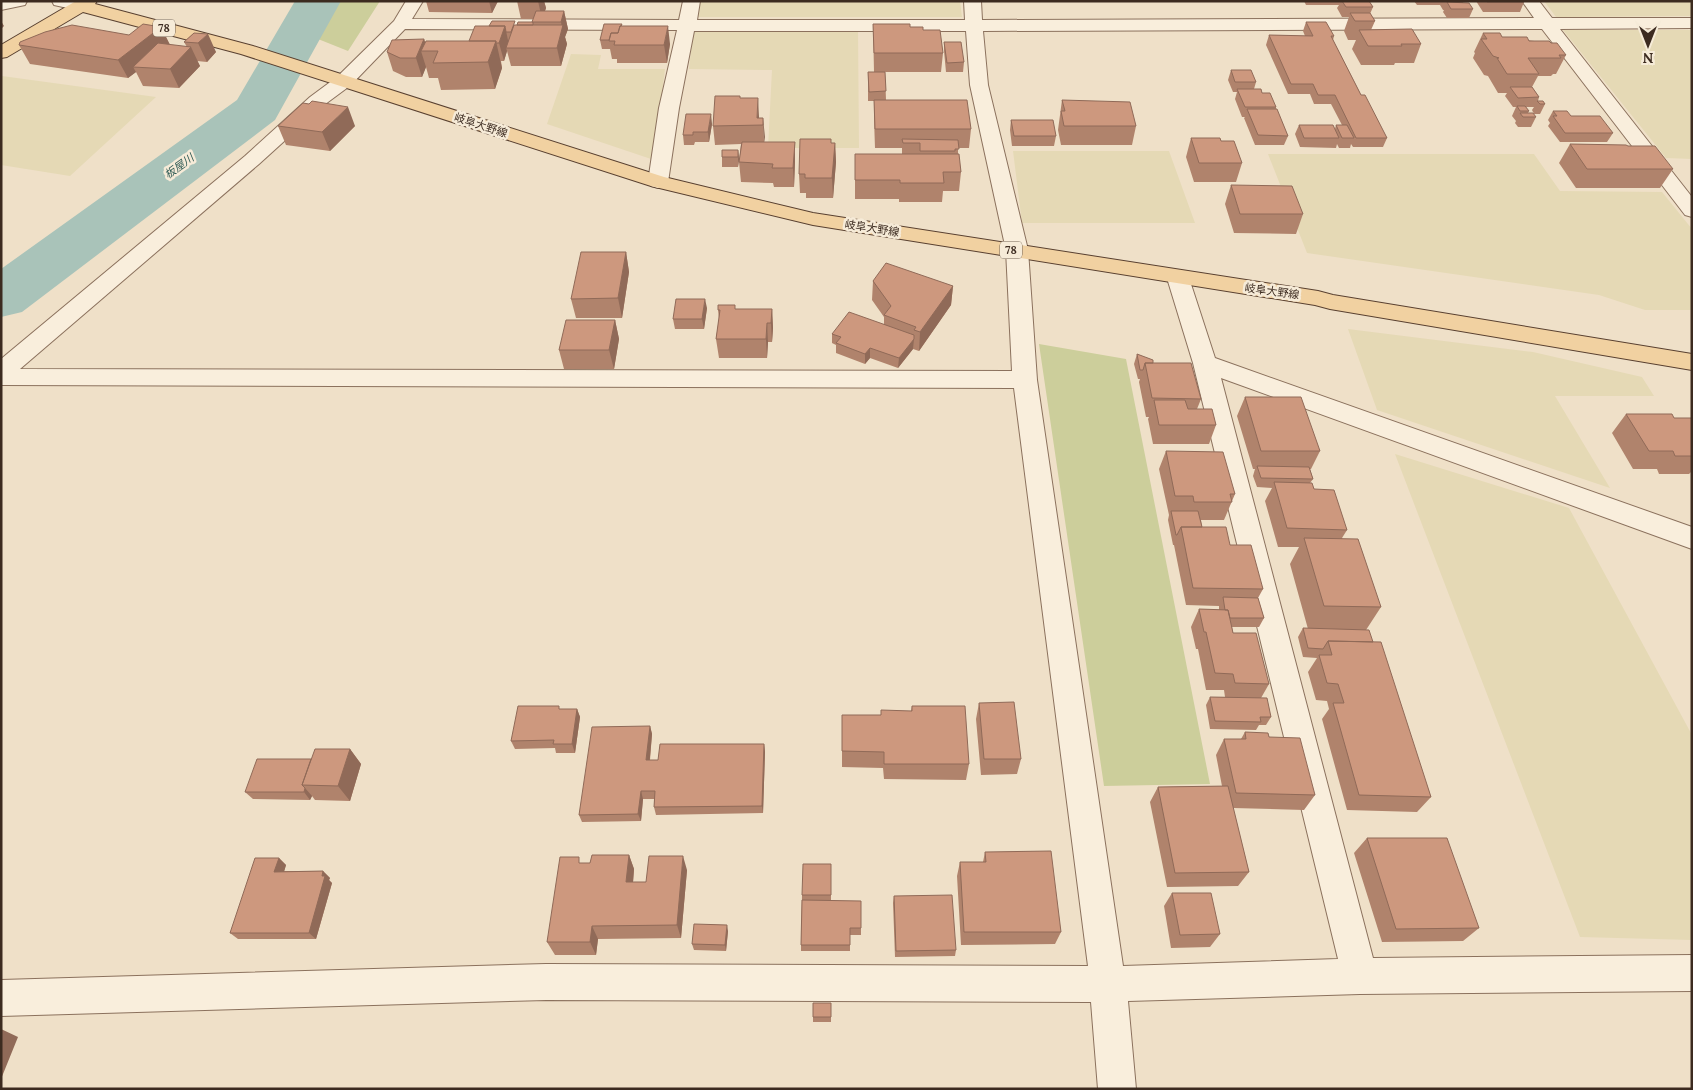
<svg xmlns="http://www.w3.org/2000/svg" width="1693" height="1090" viewBox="0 0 1693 1090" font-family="Lora,'Noto Sans JP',serif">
<rect width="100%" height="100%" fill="#efe0c8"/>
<path fill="#e5d9b5" d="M699,1H960L962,17H696Z
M1544,1H1692V16L1556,17Z
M703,28L858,29L859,148H768L772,70L689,69L693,32Z
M1563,30H1692V159L1666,158Z
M571,54L601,55L598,69H665L654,160L547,124Z
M1,76H2L156,97L70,176L1,165Z
M1013,151H1169L1195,223H1022Z
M1268,154H1534L1560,191L1662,192L1692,229V310H1645L1599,295L1307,253Z
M1348,329L1533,352L1642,377L1654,396H1555L1610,488L1377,410Z
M1395,454L1569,508L1692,735V940L1580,937Z"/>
<path fill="#ccce9b" d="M332,1H380L348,51L303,33Z
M1039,344L1126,359L1210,784L1104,786Z"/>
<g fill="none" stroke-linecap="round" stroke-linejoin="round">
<path fill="#a9c3b9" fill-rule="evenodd" d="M295,1H341L275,120L22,312L1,317V269L237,100Z"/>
<g stroke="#8b715d" stroke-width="2">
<path id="minor" d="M1,1H27L25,5L1,10Z
M52,1H83L87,2L90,6L87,10L81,11L54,5Z
M406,1H423L412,19L679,20L683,1H700L697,20H965L964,1H981L982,20L1534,18L1522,1H1539L1552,18H1692V28L1560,29L1692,197V217L1685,215L1542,29L983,31L988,85L1028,250L1037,380L1123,966L1338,959L1193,363L1167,278L1170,273L1178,271L1186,273L1189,278L1215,358L1692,527V549L1221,378L1373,958L1692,955V991L1360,994L1128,1001L1136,1089H1098L1091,1002L546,1000L1,1016V980L546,964L1088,966L1014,388L1,385V359L245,156L310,97L337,77L394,21ZM405,29L677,30L659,108L648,182L651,186L658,188L665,186L668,182L679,108L694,31H966L970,85L1006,250L1012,371L20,369L259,164L324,105L351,85Z"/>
</g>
<g stroke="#594030" stroke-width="2">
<path id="major" d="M76,1H97L95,4L253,46L664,177L813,213L1318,291L1333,295L1692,354V370L1330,309L1315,305L813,225L651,186L241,54L83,12L7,57L1,58V45Z"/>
</g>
<use href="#minor" fill="#f9eedc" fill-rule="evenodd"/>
<use href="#major" fill="#f1d1a1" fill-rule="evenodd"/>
</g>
<path fill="#b0836c" d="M426,1H498L492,13L429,12Z
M517,1H544L546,8L545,11H564L568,29L565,37L567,44L561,66H511L507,51L504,61H501L502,68L495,89L441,90L438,78H429L426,67L422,77H406L393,71L387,52L424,39L425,42L469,41L516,25L533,22V19H521Z
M1304,1H1369L1373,7L1370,14L1375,21L1371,30L1421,44L1414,63H1395L1394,65H1361L1352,49L1356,40H1348L1344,31L1349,17H1342L1337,8L1339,5H1306Z
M1414,1H1463V3L1473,9L1469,18H1447L1443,12L1444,10H1443L1440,5H1417Z
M1476,1H1524V2L1520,12H1483Z
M1306,22L1334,36L1333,40L1361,95L1387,138L1383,147H1353L1351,144L1350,148H1339L1337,144L1336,148L1300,147L1295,134L1299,125L1335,129L1336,125H1342L1331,104H1314L1310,94H1288L1266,45L1269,35L1305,36L1303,31Z
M622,24V26L670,44L667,63H617V59H612L610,49H602L600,40Z
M873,24L910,27L923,30L943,53L941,72H885L886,100L971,129L969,148H958V154L961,172L959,191H943L942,202H899V199H855V154H902V148H875L874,119V101H868V72H874Z
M161,27L170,45L187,47L184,42L194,33L216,52L207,62L197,61L200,66L179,88L143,86L136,72L128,78L30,64L19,45L129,35Z
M1483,33L1502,37L1551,43L1566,55L1556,74H1553L1551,76H1538L1532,87L1539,97L1538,101L1545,104L1540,114H1534L1532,110L1534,107H1526L1529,111L1528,113L1536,117L1531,127H1518L1515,123L1516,121L1512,116L1516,107H1513L1505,96L1507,93H1498L1488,76L1484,75L1473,58L1475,53L1474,52Z
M944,42L964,62L963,72H946L944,51Z
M1231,70L1256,82L1254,89L1262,93L1276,107V109L1288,136L1284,145H1255L1244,118L1245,117H1242L1235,99L1237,92H1233L1228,80Z
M741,98L759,118H763L764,142H795V161L794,187H774L773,183L741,182L739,162L741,144L715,145L713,126Z
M1062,100L1136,126L1132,145H1061L1058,130Z
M309,104L355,126L330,151L286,145L278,126Z
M1553,111L1571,116L1613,133L1607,142H1560L1548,126L1550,123L1548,120Z
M1011,120L1056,136L1054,146H1012L1010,130Z
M712,124L709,142H695L694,145H684L683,135Z
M1191,138L1221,141L1242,163L1236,182H1194L1186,157Z
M831,143H835L836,162L833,198H806V193H800L799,174Z
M1570,144L1628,146L1673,169L1660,188H1576L1559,163Z
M738,150L739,159L738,167H722V157Z
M1231,185L1303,214L1296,234L1234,233L1225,204Z
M626,252L629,272L622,318H576L571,299Z
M873,281L953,286L951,305L919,351L913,349L898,368L870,358L865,364L836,353V345L832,343V334L884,324V317L872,300Z
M707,308L704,329H675L673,319Z
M735,309H772L773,328L772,342H768L767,358H719L716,339L719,319L718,310Z
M615,320L619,339L614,369H564L559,350Z
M1137,354L1153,363L1201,399L1197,409L1216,425L1209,444H1153L1148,419L1149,417H1146L1139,382L1140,379H1138L1134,364Z
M1245,397L1320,451L1311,469H1310L1313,479L1310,483L1314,489L1347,530L1342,538L1381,607L1366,630L1373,642L1431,797L1417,812L1347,810L1322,719L1329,709L1327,701L1316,700L1308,672L1317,658L1303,657L1298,637L1303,628L1308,629L1290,564L1299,547H1278L1265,501L1272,488L1257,487L1253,476L1255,469H1253L1237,416Z
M1626,414L1674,418H1692V471L1689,474H1659L1657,469H1633L1612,433Z
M1166,451L1235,494L1224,520H1201L1202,527L1230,545L1263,589L1258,598L1264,618L1259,627H1232L1233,633L1269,684L1261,698L1271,717L1266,725H1259L1256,730L1210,729L1206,705L1210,697H1225L1224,690H1206L1198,649H1196L1191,627L1199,609L1219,610V606L1186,605L1174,545H1173L1168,520L1169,515L1159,469Z
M979,703L1021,759L1017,774L981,775L976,719Z
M912,706L969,764L966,780L884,779L883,768L842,767V715H880L911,711Z
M561,709H577L580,717L575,753H556L555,748L515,749L511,741Z
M650,726L652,734L650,760H658L764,744L765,752L763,813L656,815L654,807V799H643L641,821L582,822L579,815Z
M1245,732L1269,737L1315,795L1304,810L1233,808L1249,872L1238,886L1167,887L1150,802L1158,787L1222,786L1216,755L1224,739H1241Z
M350,749L361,764L350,801L315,800L312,796L310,800L253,799L245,792L311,759Z
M1367,838L1479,928L1463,941L1382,942L1354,853Z
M985,852L1061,932L1055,944L961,945L957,876L960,862H983Z
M629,855L634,869L633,882H646L687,870L681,938L598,939L596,955H555L547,942L582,863H590Z
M279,858L286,865L284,871H323L330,878L329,880L332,883L316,939H238L230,933Z
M831,864V901H861V935H850V951H801V945L802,895Z
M1172,893L1220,934L1210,947L1171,948L1164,906Z
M894,896L956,950L955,956L895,957L893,903Z
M728,931L726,951L694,950L692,944Z
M831,1003V1022H813V1017Z"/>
<path fill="#906a58" d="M489,1H498L492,13Z
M538,1H544L546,8L542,19Z
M564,11L568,29L565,37L567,44L561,66L557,48L562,29L561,22Z
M1,21L4,26L1,29Z
M505,26L509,45L506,48L507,51L504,61L499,43Z
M668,26L670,44L667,63L664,45Z
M161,27L170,45L133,67L136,72L128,78L118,60Z
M208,34L216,52L207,62L198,43Z
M424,39L428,51H421L426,67L422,77L416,58Z
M496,41L502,68L495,89L488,62Z
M191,47L200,66L179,88L170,69Z
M758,98L759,117V125L757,118Z
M348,107L355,126L330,151L322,132Z
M711,114L712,124L709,142L708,132Z
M763,118L765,137L764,144L763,125Z
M795,142V161L794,187L793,168Z
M835,143L836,162L833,198L832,178Z
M738,150L739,159L738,167Z
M626,252L629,272L622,318L618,298Z
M953,286L951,305L919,351L920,332Z
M705,299L707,308L704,329L702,319Z
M772,309L773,328L772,342L771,323Z
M615,320L619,339L614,369L609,350Z
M767,323L768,342L767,358L766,339Z
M914,339L913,349L898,368L899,358Z
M870,348V358L865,364V354Z
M577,709L580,717L575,753L572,744Z
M650,726L652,734L649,768L646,760Z
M764,744L765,752L763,813L762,806Z
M350,749L361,764L350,801L338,786Z
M305,788L312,796L310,800L304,792Z
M641,791L643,799L641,821L638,814Z
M629,855L634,869L632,896L626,882Z
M683,856L687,870L681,938L677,925Z
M279,858L286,865L282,879L274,872Z
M323,871L330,878L329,880L332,883L316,939L309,933Z
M727,925L728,931L726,951L725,945Z
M592,926L598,939L596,955L590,942Z
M1,1029L18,1037L1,1079Z"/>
<path fill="#cd987e" stroke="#906a58" d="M1342,1H1369L1373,7H1346Z
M1487,1H1524V2H1487Z
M1447,2L1469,3L1473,9H1451Z
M536,11H564L561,22H532Z
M1350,13H1370L1375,21H1355Z
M492,21H515L511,32H506L505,26H489Z
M518,22H533V25H517Z
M1306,22H1326L1334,36H1331L1361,95H1365L1387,138H1356L1335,95H1318L1313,84H1291L1269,35L1313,36Z
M143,24L161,27L118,60L19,45L20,42L45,32L72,25L129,35Z
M604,24H622L621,26H620L618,33H611L609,40H600Z
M873,24H910V27H923V30H940L943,53H874Z
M514,25H563L557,48H506Z
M475,26H505L499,43H496V41H469Z
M620,26H668L664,45H614L615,41H609L611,33H618Z
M1412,29L1421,44H1401L1402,46H1368L1359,30Z
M194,33L208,34L198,43L184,42Z
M1483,33H1500L1502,37H1527L1529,41H1549L1551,43H1557L1566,55H1559L1561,58H1528L1539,74H1507L1497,58H1499L1493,56L1481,39H1487Z
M424,39L416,58H400L387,52L392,40Z
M426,41H496L488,62L433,63L438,51H421Z
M944,42H961L964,62L947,63Z
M158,43L191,47L170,69L133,67Z
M1231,70H1251L1256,82H1235Z
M868,72H885L886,91L869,92Z
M1510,87H1532L1539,97L1518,98Z
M1237,89H1261L1262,93H1270L1276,107H1245Z
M715,96H740V98H758L757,118H763V125L713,126Z
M874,100H967L971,129H875Z
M1062,100L1130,102L1136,126H1064L1061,111H1065Z
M312,101L348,107L322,132L278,126L303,103L309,104Z
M1537,101H1543L1545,104H1540Z
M1517,106H1525L1529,111H1520Z
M1247,109H1277L1288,136L1258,135Z
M1553,111H1567L1571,116H1600L1613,133H1565L1553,116H1557Z
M1520,113H1533L1536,117H1523Z
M686,114H711L708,132H693V135H683Z
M1011,120H1053L1056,136H1014Z
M1299,125H1333L1339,138H1304Z
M1336,125H1347L1354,138H1342Z
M1191,138H1220L1221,141H1234L1242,163H1199Z
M800,139H831V143H835L832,178H805V174H799Z
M902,139L958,140L959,149H955V151H920V143H903Z
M742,142H795L793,168H772L773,164L739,162Z
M1570,144L1626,145L1628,146H1655L1673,169H1587Z
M722,150H738V157H722Z
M855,154H959L961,172H943L944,183H900V180H855Z
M1231,185L1292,186L1303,214H1240Z
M581,252H626L618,298L571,299Z
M886,263L953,286L920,332L914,330L916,327L884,315L891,306L873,281Z
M676,299H705L702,319H673Z
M718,305H735V309H772L771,323H767L766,339H716L720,310H718Z
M849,312L914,335V339L899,358L870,348L865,354L836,343L841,337L832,334Z
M566,320H615L609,350H559Z
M1137,354L1153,360V363H1145L1143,370H1140Z
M1145,363H1191L1201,399L1152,398Z
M1245,397H1301L1320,451H1261Z
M1154,400H1185L1188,409H1212L1216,425H1159Z
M1626,414H1672L1674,418H1692V456H1675L1673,451H1649Z
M1166,451L1223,452L1235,494H1230L1232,502H1194L1193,496H1175Z
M1257,466L1309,467L1313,479L1261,478Z
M1274,482L1312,483L1314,489L1334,490L1347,530L1287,528Z
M1171,511H1198L1202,527H1181L1177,535H1176Z
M1181,527H1226L1230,545H1251L1263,589L1193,588Z
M1304,538L1358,539L1381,607L1324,606Z
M1223,597L1258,598L1264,618H1230L1228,610H1225Z
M1199,609L1228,610L1233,633H1256L1269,684L1235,683L1233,674L1215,673L1206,632H1204Z
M1303,628L1369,630L1373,642L1328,641L1323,649L1308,648Z
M1328,641L1381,642L1431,797L1359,795L1333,703H1344L1338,684L1327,683L1319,655H1332Z
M1210,697L1267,698L1271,717H1260L1261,722L1215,721Z
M1014,702L1021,759H984L979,703Z
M518,706H559V709H577L572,744H553L554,740L511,741Z
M912,706H965L969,764H884V752L842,751V715H881V710L912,711Z
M650,726L646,760H658L660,744H764L762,806L654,807L655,791H641L638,814L579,815L592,727Z
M1245,732L1268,733L1269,737L1300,738L1315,795L1236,793L1224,739H1246Z
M315,749H350L338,786L302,785Z
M257,759H311L302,785L305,788L304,792H245Z
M1228,786L1249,872L1175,873L1158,787Z
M1367,838H1447L1479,928L1396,929Z
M1051,851L1061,932H964L960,862H986L985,852Z
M592,855H629L626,882H646L649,856H683L677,925L592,926L590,942H547L560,857H579V863H590Z
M255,858H279L274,872L323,871L322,876H325L309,933H230Z
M803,864H831V895H802Z
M1172,893H1211L1220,934L1180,935Z
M952,895L956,950L896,951L894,896Z
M802,900L861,901V928H850V945H801Z
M694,924L727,925L725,945L692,944Z
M813,1003H831V1017H813Z"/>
<g text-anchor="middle" stroke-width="5" stroke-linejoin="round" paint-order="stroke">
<g fill="#f6ebd8" stroke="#746557" stroke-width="1">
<rect x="153" y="19.5" width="22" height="17" rx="4"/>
<rect x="1000" y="241.5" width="22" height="17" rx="4"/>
</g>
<g font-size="11" font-weight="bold" fill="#3c2b20">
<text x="164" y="32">78</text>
<text x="1011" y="254">78</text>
</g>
<g font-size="11" fill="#3c2b20" stroke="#f6ebd8">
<text transform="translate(481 125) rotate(18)" y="4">岐阜大野線</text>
<text transform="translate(872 228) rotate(9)" y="4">岐阜大野線</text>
<text transform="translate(1272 291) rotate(8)" y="4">岐阜大野線</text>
</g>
<g font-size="11" font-style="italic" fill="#305b55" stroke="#f6ebd8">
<text transform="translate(179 166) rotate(-36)" y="4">板屋川</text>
</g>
</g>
<rect width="1693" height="1090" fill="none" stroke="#3c2b20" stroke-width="5"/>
<g transform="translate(1648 45) rotate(180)" stroke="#f6ebd8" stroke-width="4" paint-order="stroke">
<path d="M0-4L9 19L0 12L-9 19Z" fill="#3c2b20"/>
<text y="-8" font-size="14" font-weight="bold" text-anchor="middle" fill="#3c2b20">N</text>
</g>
</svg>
